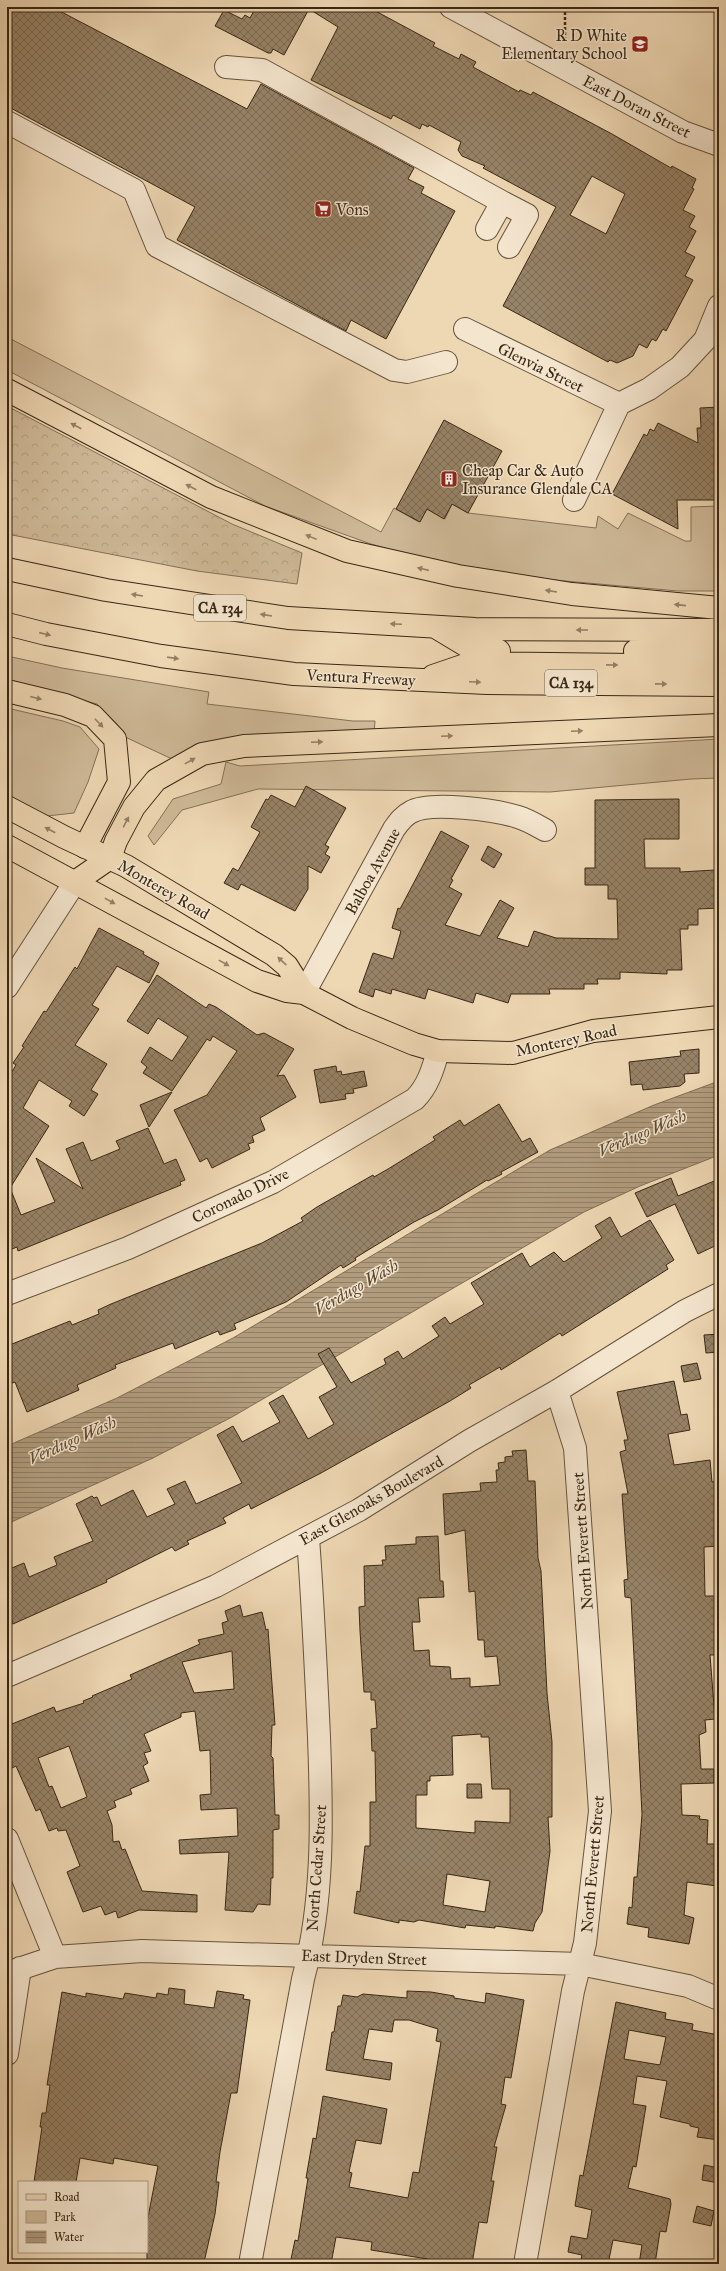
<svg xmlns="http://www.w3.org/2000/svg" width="726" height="2271" viewBox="0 0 726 2271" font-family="'IM FELL Great Primer',serif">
<defs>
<pattern id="forest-crowns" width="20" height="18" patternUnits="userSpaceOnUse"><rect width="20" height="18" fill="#cfb998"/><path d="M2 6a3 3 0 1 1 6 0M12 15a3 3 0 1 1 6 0" fill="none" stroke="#b29f82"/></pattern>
<pattern id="water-rules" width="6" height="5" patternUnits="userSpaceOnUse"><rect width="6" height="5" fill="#b09b7d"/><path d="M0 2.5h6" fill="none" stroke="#907e65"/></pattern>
<pattern id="building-cross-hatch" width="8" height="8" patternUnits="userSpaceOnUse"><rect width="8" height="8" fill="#978367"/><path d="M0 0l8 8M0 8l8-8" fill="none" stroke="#7c6b54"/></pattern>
</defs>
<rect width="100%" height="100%" fill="#eed7b3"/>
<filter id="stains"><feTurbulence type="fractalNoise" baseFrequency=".005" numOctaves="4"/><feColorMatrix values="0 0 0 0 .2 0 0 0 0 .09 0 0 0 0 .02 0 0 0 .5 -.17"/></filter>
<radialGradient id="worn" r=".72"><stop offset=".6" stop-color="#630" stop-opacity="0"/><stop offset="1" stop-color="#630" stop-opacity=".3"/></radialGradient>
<path fill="#cfb998" stroke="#847056" d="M7,337L381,532L394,508L419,522L427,509L445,519L452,504L468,513L596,528L598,516L618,529L628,513L685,541H691V507L719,506V591H678L531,578L432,561L371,544L265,506L7,370Z
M7,656L62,668L209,692L207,704L353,721H375L374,733L172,759L123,736L116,723L97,704L7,680Z
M7,708L63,721L80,727L99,749L88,782L74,813L47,816L7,796Z
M719,739V778L691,779L550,792L258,789L182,810L154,845L148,836L173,799L221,784L226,762L240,766Z"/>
<path fill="url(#forest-crowns)" stroke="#847056" d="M7,406L232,524L302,553L297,584L197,571L7,534Z"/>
<path fill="url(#water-rules)" stroke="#806d53" d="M719,1081V1155L640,1186L584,1212L232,1417L153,1458L7,1524V1446L117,1398L233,1338L550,1150L654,1105Z"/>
<path fill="url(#building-cross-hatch)" stroke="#382715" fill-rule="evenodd" d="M7,7H52L247,109L261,84L414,168L408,179L424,187L421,193L455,211L386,339L351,320L346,331L177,240L195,207L7,106Z
M256,7H368L435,43L433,46L459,59L461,54L476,62L473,67L519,92L520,90L531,95L533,92L612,134L671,168L672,166L696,179L692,188L694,189L683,210L695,216L689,227L696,231L685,252L695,257L685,276L693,280L666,331L663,329L656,341L652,339L647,348L639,344L633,356L617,363L610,360L608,362L503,306L556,207L483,168L485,166L462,156L458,150L461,142L429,125L428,127L422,124L420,129L393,115L391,119L311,80L338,27L309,9L284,55L273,49L271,53H268L215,26L224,10L242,19L245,15L250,18ZM592,176L625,194L606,234L570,215Z
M719,407V500H677L678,529L612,494L644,434L647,436L650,429L654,431L658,423L698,443L697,428H701L700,408Z
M444,420L502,451L468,513L452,504L444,519L427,509L420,522L396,509Z
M306,786L346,808L325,845L329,847L325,854L330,857L321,873L308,866V889L295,911L241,884L238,890L224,883L233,868L238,871L260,832L251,827L266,799L268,800L271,795L295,807Z
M679,799V839H644L645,868H680V872L715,870L716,890H719V908L698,909V925H688V929H680L682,970H667V974L620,972V979H597L598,984H584V989H549L550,994H511L508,1003L476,993L473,1003L428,989L425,999L392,989L391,994L375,989L373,997L359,992L373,953L393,959L401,931L392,928L398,908L400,909L441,831L469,846L451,879L453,880L449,887L462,894L445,925L480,936L500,900L514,908L497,938L528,947L534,931L556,938L618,939L617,899H608V885H585V868H595V800Z
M488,846L502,854L494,868L481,860Z
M99,928L144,952L143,954L159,963L149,983L117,966L92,1005L99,1009L75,1045L107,1064L91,1090L98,1094L84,1116L69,1106L72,1101L39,1080L23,1108L49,1126L10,1188L21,1215L55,1202L36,1158L83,1189L66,1149L83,1142L91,1161L120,1149L116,1141L148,1128L164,1164L176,1159L185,1180L180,1182L181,1185L70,1230L18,1251L17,1247L7,1251V1080L16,1065L13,1063L24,1047L22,1046L44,1011L46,1012L75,967L77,969Z
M157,975L206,1008L209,1004L216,1007L257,1035L264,1033L294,1049L277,1076L284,1075L296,1097L260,1118L265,1130L252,1136L254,1142L248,1144L250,1149L212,1168L207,1158L200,1162L174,1110L207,1095L237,1051L213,1036L210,1041L207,1039L172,1091L143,1073L147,1067L141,1062L150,1047L172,1061L188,1037L158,1018L148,1034L127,1021Z
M699,1049V1073L684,1074L685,1082L680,1086L643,1090L642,1084L631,1085L629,1062L681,1056L680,1051Z
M336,1066L337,1072L341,1071L342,1075L364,1071L367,1086L353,1089L354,1093L345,1094L346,1099L320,1103L314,1070Z
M172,1092L149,1127L140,1105Z
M499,1104L522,1142L530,1138L538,1152L501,1172L502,1174L488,1181L487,1180L438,1210L414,1222L355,1258L356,1260L343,1268L341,1265L286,1302L234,1324L236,1329L220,1335L218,1331L175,1349L173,1343L115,1365L116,1368L77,1385L79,1390L27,1412L15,1382L7,1385V1346L70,1321L72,1325L99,1314L98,1310L111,1304L262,1243L303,1221L301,1218L317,1207L373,1175L374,1177L388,1169L435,1140L433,1137L460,1120L464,1126Z
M671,1178L678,1196L719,1179V1244L698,1254L675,1204L647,1217L635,1193Z
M610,1217L621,1237L650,1220L674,1260L666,1265L668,1269L562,1336L560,1333L501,1370L500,1367L469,1385L471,1388L450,1401L321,1473L251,1509L249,1504L223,1518L226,1523L187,1541L189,1544L175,1551L172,1547L106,1580L107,1582L13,1624L7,1611V1570L24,1563L29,1577L57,1565L54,1557L93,1541L76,1504L92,1496L94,1498L97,1497L101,1506L133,1490L147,1517L175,1504L167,1489L185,1481L196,1504L242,1483L217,1435L233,1426L242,1442L280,1422L269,1403L283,1395L308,1439L334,1424L319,1397L337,1387L318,1354L329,1348L351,1383L386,1364L384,1359L398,1351L403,1359L439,1336L432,1326L445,1317L450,1324L484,1304L471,1283L522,1253L530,1267L554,1252L564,1262L602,1238L595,1226Z
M719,1334V1352L706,1353L704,1335Z
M697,1363L701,1379L684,1382L681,1366Z
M674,1381L681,1415L687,1414L690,1430L668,1434L674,1465L710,1460L712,1482L719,1481V1546L704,1547L705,1596H716L719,1638V1655H710L715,1719L705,1720L706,1732L699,1735L701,1769H714V1783L681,1784L682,1815L700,1816L699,1819L708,1820L707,1844H719V1872L717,1886L687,1882L684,1915L694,1918L689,1944L648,1937L649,1928L627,1924L629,1907L632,1908L634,1877H637L642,1814L631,1598L625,1597L624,1580L628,1579L622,1494H628L620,1452L626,1450L624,1440H628L617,1392Z
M526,1450L528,1481H535L538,1558L541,1571L547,1693L552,1742V1817H548L550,1851L542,1912L535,1923L533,1931L495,1926V1928L466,1925L465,1928L419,1920L414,1922L399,1920V1923L354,1913L357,1891L360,1892L365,1846H370V1802H376L375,1751H372L371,1729L377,1728L375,1700H371V1692H364L360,1631L359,1607L365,1606L364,1566L383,1565L382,1560H386L385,1546L416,1544V1537L438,1536L440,1581H443L444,1597L418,1598L420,1622H412L414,1651L429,1650L430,1666L450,1667L451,1679L470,1678V1687L500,1685L497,1656L485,1657L484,1640H478L475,1591L469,1592L465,1530L445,1535L443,1494L481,1491L480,1483L497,1482L496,1470H499L498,1463L505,1462V1457L513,1456L512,1451ZM481,1734V1737H489L492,1789H510V1823L475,1821V1833L416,1828V1795H427V1781H430V1776L453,1775L452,1736ZM447,1874L490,1881L485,1912L443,1905Z
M240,1605L243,1617L262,1612L266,1630L268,1629L275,1725H272L271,1756L273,1758L275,1815H279V1829L273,1830V1878H271L270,1905L258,1904L253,1912L225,1910L229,1852L180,1854L179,1840L238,1836L237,1808L201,1810L200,1795L211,1794L210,1750L200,1751L195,1711L181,1713V1717L144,1734L151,1751L144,1753L148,1763L143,1766L149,1781L130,1789L132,1794L114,1801L116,1807L107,1811L112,1825L113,1842L119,1841L122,1850L125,1849L142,1891L197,1895V1912L139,1910L118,1918L116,1911L105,1915L101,1906L83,1912L67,1872L80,1866L66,1830L58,1831L57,1828L49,1831L40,1809L36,1811L16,1766L12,1768L7,1754V1726L54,1707L56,1712L84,1703L83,1701L93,1697L92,1696L132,1679L130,1675L200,1644L198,1640L224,1634L222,1623L228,1621L225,1611ZM232,1651L234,1689L194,1693L182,1662ZM69,1746L87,1797L61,1808L52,1786L49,1787L38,1758Z
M467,1784H481L482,1798H467Z
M169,1988L185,1990L184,2004L214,2008L217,1991L244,1995L243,1999L250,2000L237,2093H231L220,2152L216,2182H219L215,2214L205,2258L200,2264H147V2222L158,2166L114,2158L113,2164L80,2158L76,2182H34L42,2127H40L42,2113H46L50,2085H47L62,1992L86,1997V1993L123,1999L125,1993L156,1998L157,1993L168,1995Z
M407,1991L431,1992L454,1996V1998L485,2003L486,1993L524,2000L511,2078L505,2077L501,2104L506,2105L494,2147H497L491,2181H494L487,2223L479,2222L472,2264H427L428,2259L371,2250L372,2242L336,2237L331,2264H290L295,2240L298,2241L308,2178H306L313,2138L316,2139L323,2096L387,2109L381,2144L356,2140L349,2172L352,2173L349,2187L408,2198L413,2172L419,2173L441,2042L436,2041L438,2029L409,2020H394L392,2032L369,2029L363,2059L392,2063L390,2080L326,2070L332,2032H334L338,2006H341L343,1995L357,1997L363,1994L407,1998Z
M616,2002L666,2013L665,2019L693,2024L692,2030L719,2035L716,2059H719V2140L697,2137L699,2128L690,2126V2124L660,2117L667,2081L637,2076L633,2104L646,2106L636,2167L633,2166L628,2188L670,2199L671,2204L666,2232L660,2231L655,2264H639L642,2245L613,2240L608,2264H580L582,2255L568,2252L571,2236L587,2239L592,2210L575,2206L580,2175L583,2176ZM629,2030L666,2037L660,2065L624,2059Z
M704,2165L719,2168V2183L702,2180Z
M697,2206L714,2211L711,2226L693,2222Z"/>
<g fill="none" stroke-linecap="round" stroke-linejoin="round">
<g stroke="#66533c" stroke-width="24">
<path id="minor" d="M451,7L683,132L719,145
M226,67L262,70L502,202L487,229
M7,122L134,190L157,246L394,370L407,372L446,362
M502,202L527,215L509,247
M465,329L619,404
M574,500L619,404L649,389L680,367L705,340L719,306
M7,987L75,882
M304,993L394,829C399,822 403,816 411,812C430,801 496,810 518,817C528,820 536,825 545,830
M7,1294L128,1248L273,1182L415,1099C428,1086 433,1069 438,1051
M7,1676L216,1586L359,1510L469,1441L557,1391L685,1311L719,1294
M7,1839L55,1957
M7,1973L55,1957L142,1951L580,1964L688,1986L719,1999
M7,2054L20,1968
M250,2264L303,1979C324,1901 322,1817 319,1737C316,1671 313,1604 308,1538
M525,2264L573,1991L585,1943L600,1811L575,1448L557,1391"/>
</g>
<g stroke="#382715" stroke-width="24">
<path id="major" d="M7,807L64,837L126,866L274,955L287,966L304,993
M7,846L257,981L287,991L304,993L352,1018L414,1044L438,1051L513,1053L593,1031L719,1017
M75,882L110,858"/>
</g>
<g stroke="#382715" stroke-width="24">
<path id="highway" d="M7,390L211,497L347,551L458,576L572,594L719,608
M7,569L106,590L288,618L475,629L719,630
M7,624L46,634L161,656L294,674L487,683L719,685
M437,628L472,649L499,651
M635,651L719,650
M433,676L471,663L719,666
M7,691L65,705L93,716L115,739L119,782L85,847
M110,858L116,841L134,807L156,780L202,754L244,746L719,725"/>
</g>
<path stroke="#382715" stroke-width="2.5" stroke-dasharray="3 2" stroke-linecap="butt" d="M565,7V42"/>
<use href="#minor" stroke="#f4e5ce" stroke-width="22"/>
<use href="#major" stroke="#eed7b3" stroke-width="22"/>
<use href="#highway" stroke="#eed7b3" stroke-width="22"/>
</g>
<defs><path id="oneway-solid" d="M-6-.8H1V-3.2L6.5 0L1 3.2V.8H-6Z"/></defs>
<g fill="#937f64">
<use href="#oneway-solid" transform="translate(76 426) rotate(-152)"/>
<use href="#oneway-solid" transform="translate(191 487) rotate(-152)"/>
<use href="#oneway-solid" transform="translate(311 537) rotate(-158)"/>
<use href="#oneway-solid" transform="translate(423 569) rotate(-167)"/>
<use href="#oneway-solid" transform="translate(551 591) rotate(-171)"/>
<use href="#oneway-solid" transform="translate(137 595) rotate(-171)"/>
<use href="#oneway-solid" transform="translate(680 605) rotate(-174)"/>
<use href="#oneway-solid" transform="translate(266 615) rotate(-171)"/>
<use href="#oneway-solid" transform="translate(396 624) rotate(-177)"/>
<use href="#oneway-solid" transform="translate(582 630) rotate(-180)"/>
<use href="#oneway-solid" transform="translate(45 634) rotate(13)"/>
<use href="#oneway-solid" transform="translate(173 658) rotate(8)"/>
<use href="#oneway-solid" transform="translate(612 665) rotate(1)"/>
<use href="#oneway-solid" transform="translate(475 682) rotate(2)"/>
<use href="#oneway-solid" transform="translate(661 684) rotate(1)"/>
<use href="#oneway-solid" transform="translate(36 698) rotate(14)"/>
<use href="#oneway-solid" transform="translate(99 723) rotate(46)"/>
<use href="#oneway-solid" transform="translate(577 731) rotate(-2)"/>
<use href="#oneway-solid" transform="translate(447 736) rotate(-3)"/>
<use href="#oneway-solid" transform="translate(317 742) rotate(-3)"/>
<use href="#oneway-solid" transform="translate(190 761) rotate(-29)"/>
<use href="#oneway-solid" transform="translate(126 822) rotate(-62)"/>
<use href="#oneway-solid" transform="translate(50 830) rotate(-152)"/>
<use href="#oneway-solid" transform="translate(110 901) rotate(29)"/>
<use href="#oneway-solid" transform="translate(282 961) rotate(-137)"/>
<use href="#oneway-solid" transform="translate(224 963) rotate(29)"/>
</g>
<defs>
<g id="school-square" transform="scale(0.9)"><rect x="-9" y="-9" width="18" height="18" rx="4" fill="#8f2418" stroke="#f4e5ce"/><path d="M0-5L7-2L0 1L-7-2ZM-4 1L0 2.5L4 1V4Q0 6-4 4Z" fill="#fff"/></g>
<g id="supermarket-square" transform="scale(0.9)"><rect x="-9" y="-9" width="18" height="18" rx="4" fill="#8f2418" stroke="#f4e5ce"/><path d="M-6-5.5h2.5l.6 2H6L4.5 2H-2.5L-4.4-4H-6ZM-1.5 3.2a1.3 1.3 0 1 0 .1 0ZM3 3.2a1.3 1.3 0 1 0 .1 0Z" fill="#fff"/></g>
<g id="building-square" transform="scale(0.9)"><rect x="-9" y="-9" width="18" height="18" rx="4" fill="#8f2418" stroke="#f4e5ce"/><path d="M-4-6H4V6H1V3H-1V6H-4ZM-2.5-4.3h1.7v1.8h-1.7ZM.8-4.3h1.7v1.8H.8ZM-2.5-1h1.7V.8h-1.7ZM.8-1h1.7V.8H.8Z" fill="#fff"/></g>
</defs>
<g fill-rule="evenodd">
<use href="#school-square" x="640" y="44"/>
<use href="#supermarket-square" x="323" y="209"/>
<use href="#building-square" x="449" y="479"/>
</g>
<g text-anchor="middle" stroke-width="3" stroke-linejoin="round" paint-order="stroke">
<g fill="#f4e5ce" stroke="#70604c" stroke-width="1">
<rect x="194" y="595" width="52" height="26" rx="3"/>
<rect x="545" y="670" width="52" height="26" rx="3"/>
</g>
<g font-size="15" font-weight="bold" fill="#382715">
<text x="220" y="613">CA 134</text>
<text x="571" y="688">CA 134</text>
</g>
<g font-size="16" fill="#382715" stroke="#f4e5ce" text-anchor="start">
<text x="627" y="41" text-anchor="end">R D White<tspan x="627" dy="18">Elementary School</tspan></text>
<text x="336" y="215">Vons</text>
<text x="462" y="476">Cheap Car &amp; Auto<tspan x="462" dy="18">Insurance Glendale CA</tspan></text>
</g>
<g font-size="16" fill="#382715" stroke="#f4e5ce">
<text transform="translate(637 106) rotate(27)" y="6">East Doran Street</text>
<text transform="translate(541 367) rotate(26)" y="6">Glenvia Street</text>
<text transform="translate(361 677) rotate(3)" y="6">Ventura Freeway</text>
<text transform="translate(372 871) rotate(-61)" y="6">Balboa Avenue</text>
<text transform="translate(164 889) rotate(30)" y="6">Monterey Road</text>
<text transform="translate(566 1040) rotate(-12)" y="6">Monterey Road</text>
<text transform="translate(240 1195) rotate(-26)" y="6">Coronado Drive</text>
<text transform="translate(371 1500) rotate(-30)" y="6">East Glenoaks Boulevard</text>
<text transform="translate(582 1541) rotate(-94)" y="6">North Everett Street</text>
<text transform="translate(592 1864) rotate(-85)" y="6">North Everett Street</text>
<text transform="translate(316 1868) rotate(-86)" y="6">North Cedar Street</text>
<text transform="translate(364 1957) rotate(2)" y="6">East Dryden Street</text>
</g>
<g font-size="17" font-style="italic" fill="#5c4a34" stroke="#f4e5ce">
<text transform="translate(642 1133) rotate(-23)" y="6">Verdugo Wash</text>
<text transform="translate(356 1287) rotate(-30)" y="6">Verdugo Wash</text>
<text transform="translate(72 1440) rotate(-24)" y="6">Verdugo Wash</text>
</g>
</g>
<rect width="726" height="2271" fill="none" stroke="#eed7b3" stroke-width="24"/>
<rect x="8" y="8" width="710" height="2255" fill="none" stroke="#382715" stroke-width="2"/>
<rect x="12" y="12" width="702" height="2247" fill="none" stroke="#382715"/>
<rect x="18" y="2181" width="130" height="72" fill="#f4e5ce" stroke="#a99984"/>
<rect x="26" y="2194" width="20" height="6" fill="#eed7b3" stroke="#a99984"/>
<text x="54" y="2201" font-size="12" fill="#382715">Road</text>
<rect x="26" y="2211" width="20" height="12" fill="#cfb998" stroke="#a99984"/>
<text x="54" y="2221" font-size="12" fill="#382715">Park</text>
<rect x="26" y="2231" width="20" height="12" fill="url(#water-rules)" stroke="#a99984"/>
<text x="54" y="2241" font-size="12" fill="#382715">Water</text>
<rect width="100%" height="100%" filter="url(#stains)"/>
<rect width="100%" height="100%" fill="url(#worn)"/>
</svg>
